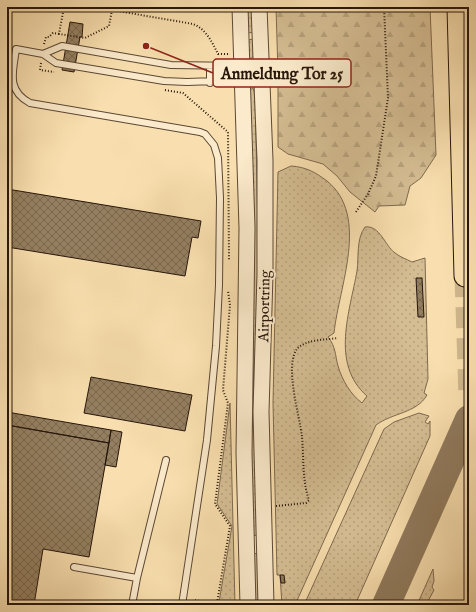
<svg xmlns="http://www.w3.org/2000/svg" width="476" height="612" viewBox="0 0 476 612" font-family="'IM FELL English',serif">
<defs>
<pattern id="grass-dots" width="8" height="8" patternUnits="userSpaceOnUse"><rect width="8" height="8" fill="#d5bd93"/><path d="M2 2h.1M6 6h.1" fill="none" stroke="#b7a27d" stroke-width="1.8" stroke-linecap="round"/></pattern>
<pattern id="forest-firs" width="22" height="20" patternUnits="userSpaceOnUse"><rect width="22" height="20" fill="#d5bd93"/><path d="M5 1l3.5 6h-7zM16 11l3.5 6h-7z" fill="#b7a27d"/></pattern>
<pattern id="building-cross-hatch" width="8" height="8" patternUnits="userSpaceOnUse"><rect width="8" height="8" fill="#947f60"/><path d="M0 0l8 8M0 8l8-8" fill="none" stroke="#79674d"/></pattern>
</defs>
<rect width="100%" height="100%" fill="#f9dfaf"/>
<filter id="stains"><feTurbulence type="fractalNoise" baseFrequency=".005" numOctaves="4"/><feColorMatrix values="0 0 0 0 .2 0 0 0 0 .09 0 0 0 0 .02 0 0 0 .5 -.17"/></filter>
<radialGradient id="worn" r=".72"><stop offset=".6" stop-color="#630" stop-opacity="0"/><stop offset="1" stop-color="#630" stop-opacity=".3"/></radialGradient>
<path fill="url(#grass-dots)" stroke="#7e6a4f" d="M247,7H254L255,32L248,33Z
M253,39L255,54L250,60L248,59V40Z
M253,88L255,95L258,233V536L253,535L250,395L253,233L250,90Z
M291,166C306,167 315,172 327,181C370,216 339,286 334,333L328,337C336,347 335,355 338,366C342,380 351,395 362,403L367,396C330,364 350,311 357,271C359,257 356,239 365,227C380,225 385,246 395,253C400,257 406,259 412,262L425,258L428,379L424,393L427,395C417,413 392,413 376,425L295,605H282L280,575H277L273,403L278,172Z
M230,403L235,605H224V602H219L232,526L217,504Z
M419,413L429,416L425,422L428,424L430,421V436L355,605H304L384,429L394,422Z
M254,553L260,555L262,605H254Z
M433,569L434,581L432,587L434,590L426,605H417Z"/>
<path fill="url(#forest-firs)" stroke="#7e6a4f" d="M276,7H430L436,155L421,178L410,186L405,205L379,206L375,212L350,192L337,176L323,164L288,154L278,147V74Z"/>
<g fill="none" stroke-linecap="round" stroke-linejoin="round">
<path stroke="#907a5d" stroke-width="28" d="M386,605L469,419"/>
</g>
<path fill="url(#building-cross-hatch)" stroke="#26160b" d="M70,22L83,24L82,37H80L74,72L62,70Z
M7,189L201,221L198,238L192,237L185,276L7,247Z
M416,278H422L424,317H418Z
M91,377L192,395L185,431L84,413Z
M7,412L111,430L109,443L7,425Z
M7,425L109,443L89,557L43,549L34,605H7Z
M111,430L122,432L116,467L105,465Z
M280,575H284L285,583H281Z"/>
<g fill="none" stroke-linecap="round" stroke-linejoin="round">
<path stroke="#cfb78e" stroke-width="21" stroke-dasharray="21 10" stroke-linecap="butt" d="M465,276L469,396"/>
<g stroke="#5b4834" stroke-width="8">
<path id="service" d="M43,54L62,46L171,65L242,66
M210,83V66
M74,567L137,578L166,460
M132,605L137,578
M182,605L207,440L216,346L219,285L220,198L218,158L214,145L205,134L200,132L30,103C6,90 13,72 16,49L43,54L56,63L164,81L187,82L242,80L249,77L258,65"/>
</g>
<g stroke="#5b4834" stroke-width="17">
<path id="tertiary" d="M240,7L247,228L244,453L248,605
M259,7L265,160V274L261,412L266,605"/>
</g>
<g stroke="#26160b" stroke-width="23">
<path id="motorway" d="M458,7L465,276"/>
</g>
<path stroke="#26160b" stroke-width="2" stroke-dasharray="1 2" stroke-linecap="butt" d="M64,7L59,34L85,38L109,26L112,10L193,24C206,29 212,42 218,54H230
M44,44L46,37H49L53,33L59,34
M41,63L40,70L54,72
M165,90L183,93L228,132L229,260
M356,212L368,194L376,176L388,98L384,7
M276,506L306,503L309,500C302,480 304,458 302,437C300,417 284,366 297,349C306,339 325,340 338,338
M217,603L230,526L215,504L228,403L223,390L230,305L228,291
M193,605L194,600L223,605"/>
<use href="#service" stroke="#fbeacb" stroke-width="6"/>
<use href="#tertiary" stroke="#fbeacb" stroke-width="15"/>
<use href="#motorway" stroke="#f9dfaf" stroke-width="21"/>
</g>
<g text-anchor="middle" stroke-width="4" stroke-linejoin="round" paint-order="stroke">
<g font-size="15" fill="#26160b" stroke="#fbeacb">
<text transform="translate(264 306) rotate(-89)" y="5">Airportring</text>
</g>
</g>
<path fill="none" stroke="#8f2418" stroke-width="1.5" d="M146 46L213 73"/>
<circle fill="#8f2418" stroke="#fbeacb" stroke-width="1.5" cx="146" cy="46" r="4"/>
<rect fill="#fbeacb" stroke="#8f2418" stroke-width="1.5" x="213" y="59" width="138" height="28" rx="4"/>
<g font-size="16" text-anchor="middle" font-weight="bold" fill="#26160b">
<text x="282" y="79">Anmeldung Tor 25</text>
</g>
<rect width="476" height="612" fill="none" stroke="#f9dfaf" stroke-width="24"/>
<rect x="8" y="8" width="460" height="596" fill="none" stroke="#26160b" stroke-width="2"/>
<rect x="12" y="12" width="452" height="588" fill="none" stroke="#26160b"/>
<rect width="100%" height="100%" filter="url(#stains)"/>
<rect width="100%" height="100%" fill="url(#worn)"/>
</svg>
